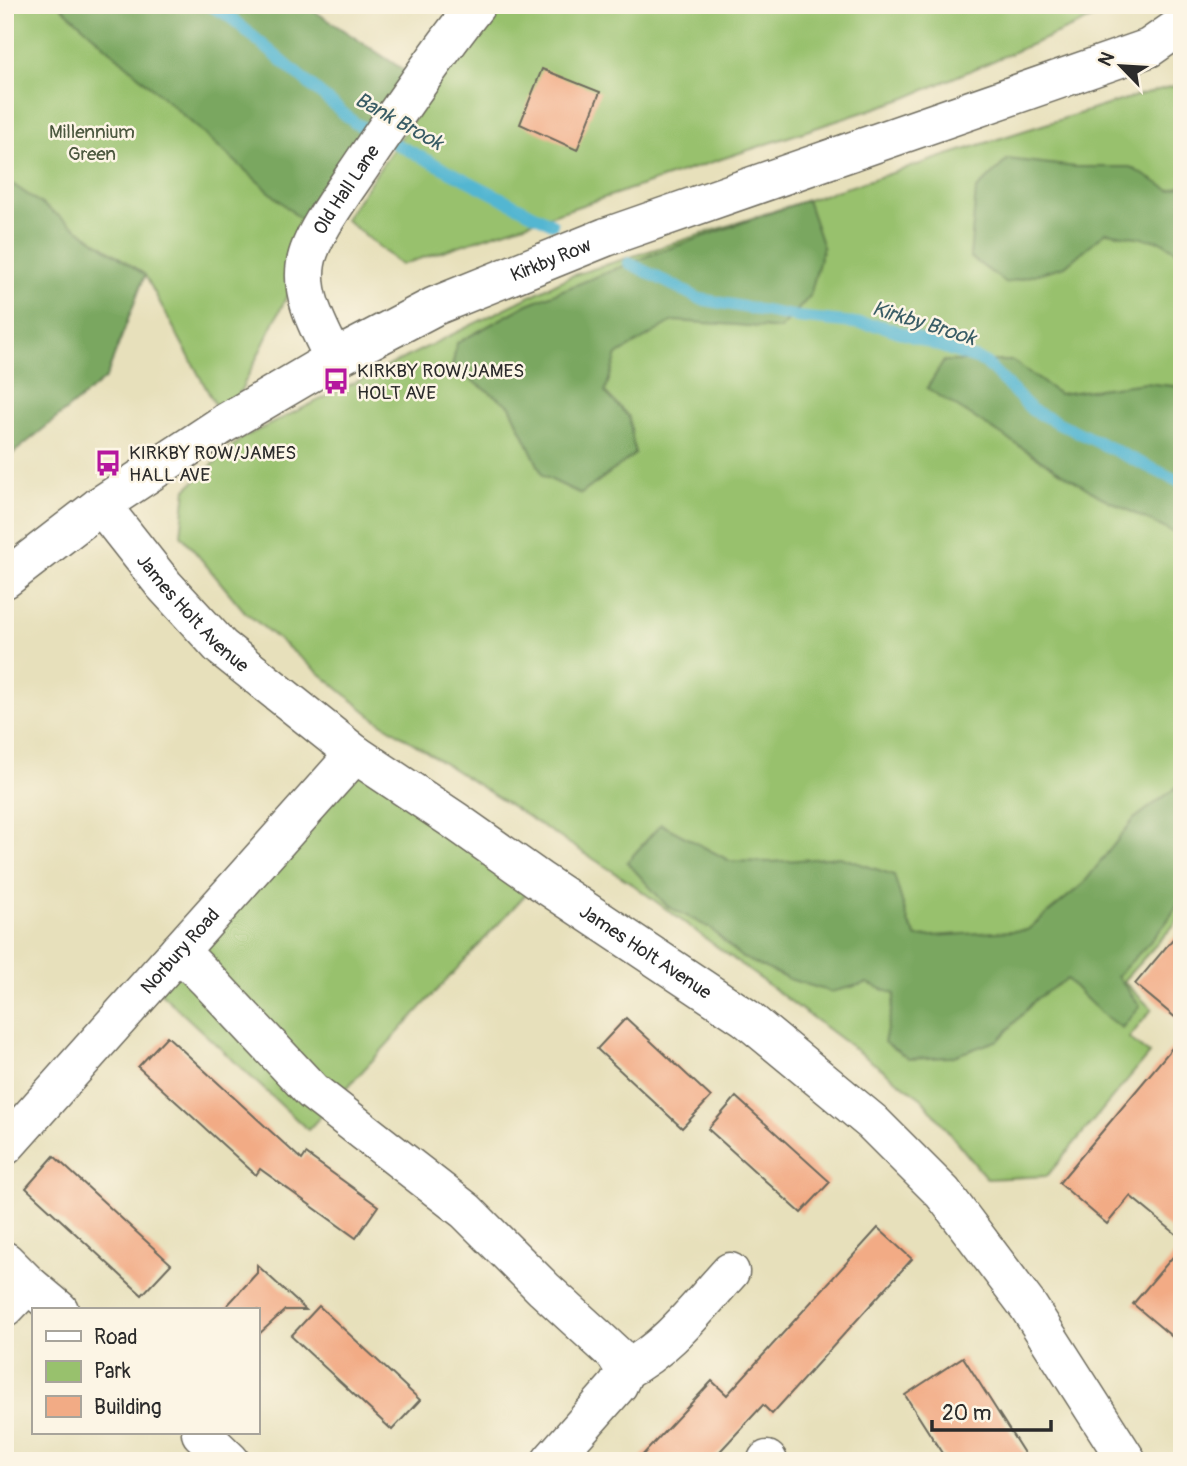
<svg xmlns="http://www.w3.org/2000/svg" width="1187" height="1466" viewBox="0 0 1187 1466" font-family="Pangolin,sans-serif">
<rect width="100%" height="100%" fill="#fcf5e5"/>
<filter id="ink" filterUnits="userSpaceOnUse"><feTurbulence type="fractalNoise" baseFrequency=".0143" numOctaves="2"/><feDisplacementMap in="SourceGraphic" scale="14" xChannelSelector="R" yChannelSelector="G"/><feConvolveMatrix kernelMatrix="1 2 1 2 8 2 1 2 1" color-interpolation-filters="sRGB"/></filter>
<filter id="wash" filterUnits="userSpaceOnUse"><feTurbulence type="fractalNoise" baseFrequency=".00686" numOctaves="4" result="noise"/><feDisplacementMap in="SourceGraphic" scale="28" xChannelSelector="R" yChannelSelector="G"/><feGaussianBlur stdDeviation="1.57" result="paint"/><feColorMatrix in="noise" values="0 0 0 0 0 0 0 0 0 0 0 0 0 0 0 0 0 1.4 0 .05"/><feComposite in="paint" operator="in"/></filter>
<g filter="url(#wash)">
<rect width="100%" height="100%" fill="#e7e0bb"/>
<path fill="#98c16d" stroke="#62764c" stroke-width="2" d="M5,5H66L317,234L225,423L145,275L5,186Z
M492,5H1124L906,98L401,265L345,219Z
M1182,84V912L1175,924L1123,981L1152,1009L1129,1038L1149,1054L1047,1176L987,1179L922,1099L631,883L374,718L245,612L181,535L186,489L242,438L571,276L1023,131L1146,93Z
M355,754L539,880L308,1130L150,983Z"/>
<path fill="#7aa760" stroke="#526946" stroke-width="2" d="M59,5H305L419,80L317,234Z
M1008,159L1076,167H1130L1170,190L1182,186V254L1160,241L1106,232L1065,266L1006,283L970,257L976,190Z
M5,179L145,275L106,378L5,460Z
M807,200L823,247L810,296L781,329L736,325L673,321L617,355L605,392L629,417L635,454L581,494L543,476L510,406L452,367L457,343L528,304L648,256Z
M944,361H1013L1059,394L1145,383L1182,387V537L1099,496L927,388Z
M1182,783V841L1177,847C1180,861 1184,876 1182,890C1178,918 1136,956 1117,976L1140,1006L1122,1028C1101,1015 1084,997 1067,979L1036,999L999,1040L951,1057L909,1059L884,1042L895,994L867,983L831,992L789,979L741,957L710,928L667,906L627,862L661,824L730,861L771,862L840,857L894,875L909,924L917,937L1027,930L1083,884L1134,819Z"/>
<g fill="none" stroke-linecap="round" stroke-linejoin="round">
<path stroke="#52b6d1" stroke-width="12" d="M209,5L229,16L355,123L552,224
M629,263L700,299L797,317L882,326L985,362L1032,410L1182,483"/>
</g>
<g id="blocks">
<path fill="#f2ab85" d="M542,69L600,92L577,150L520,124Z
M1182,928V1023L1135,984Z
M626,1018L711,1097L682,1128L597,1049Z
M167,1036L302,1160L306,1154L378,1206L356,1238L260,1169L256,1175L138,1067Z
M1182,1036V1239L1130,1196L1107,1224L1059,1183Z
M736,1097L830,1182L801,1213L708,1129Z
M54,1156L171,1264L142,1295L26,1188Z
M878,1228L912,1259L772,1414L763,1405L711,1461H637L712,1381L727,1395Z
M1182,1246V1345L1133,1304Z
M257,1265L306,1310H285L257,1336V1310H223L257,1273Z
M319,1306L420,1400L392,1430L291,1336Z
M963,1357L1029,1461H947L905,1395Z"/>
</g>
</g>
<g filter="url(#ink)">
<use href="#blocks" fill-opacity="0" stroke="#6d6a5d" stroke-width="2"/>
<g fill="none" stroke-linecap="round" stroke-linejoin="round">
<g stroke="#6d6a5d" stroke-width="41">
<g id="minor">
<path id="s1" d="M334,359C320,329 300,297 306,263C310,236 345,190 361,166C398,111 435,57 476,5"/>
<path id="s2" d="M101,505L164,585L221,647L355,754L454,820L539,880L746,1018L872,1122L943,1193L1028,1306L1127,1461"/>
<path id="s3" d="M5,579L101,505L225,423L334,359L435,306L606,237L1149,48L1182,25"/>
<path d="M179,951L207,979L312,1091L466,1211L544,1289L615,1354L625,1370L618,1385L551,1461"/>
<path id="s4" d="M5,1146L355,754"/>
<path d="M5,1261L28,1284L59,1310"/>
<path d="M5,1308L28,1284"/>
<path d="M625,1370C668,1348 697,1308 730,1272"/>
<path d="M201,1433L230,1461"/>
<path d="M767,1460L768,1461"/>
</g>
</g>
<use href="#minor" stroke="#fff" stroke-width="38"/>
</g>
</g>
<defs>
<g id="bus-bare" transform="scale(2.1)"><path d="M-5-6H5V4H4V6H2V4H-2V6H-4V4H-5ZM-3.5-4V0h7V-4ZM-3.5 1.2v1.5H-2V1.2ZM2 1.2v1.5H3.5V1.2Z" fill="#b5179e" stroke="#fcf5e5" stroke-width="2.5" paint-order="stroke"/></g>
</defs>
<g fill-rule="evenodd">
<use href="#bus-bare" x="336" y="381"/>
<use href="#bus-bare" x="108" y="463"/>
</g>
<g text-anchor="middle" stroke-width="5" stroke-linejoin="round" paint-order="stroke">
<g font-size="19" fill="#4c583f" stroke="#fcf5e5">
<text x="92" y="138">Millennium<tspan x="92" dy="22">Green</tspan></text>
</g>
<g font-size="19" fill="#2b2b2b" stroke="#fcf5e5">
<text dy="7" stroke="none"><textPath href="#s1" startOffset="186">Old Hall Lane</textPath></text>
<text dy="7" stroke="none"><textPath href="#s3" startOffset="635">Kirkby Row</textPath></text>
<text dy="7" stroke="none"><textPath href="#s2" startOffset="142">James Holt Avenue</textPath></text>
<text dy="7" stroke="none"><textPath href="#s4" startOffset="262">Norbury Road</textPath></text>
<text dy="7" stroke="none"><textPath href="#s2" startOffset="709">James Holt Avenue</textPath></text>
</g>
<g font-size="19" fill="#2b2b2b" stroke="#fcf5e5" text-anchor="start">
<text x="357" y="377">KIRKBY ROW/JAMES<tspan x="357" dy="22">HOLT AVE</tspan></text>
<text x="129" y="459">KIRKBY ROW/JAMES<tspan x="129" dy="22">HALL AVE</tspan></text>
</g>
<g font-size="21" font-style="italic" fill="#395c65" stroke="#fcf5e5">
<text transform="translate(399 121) rotate(29)" y="7">Bank Brook</text>
<text transform="translate(924 323) rotate(17)" y="7">Kirkby Brook</text>
</g>
</g>
<rect width="1187" height="1466" fill="none" stroke="#fcf5e5" stroke-width="28"/>
<rect x="32" y="1308" width="228" height="126" fill="#fcf5e5" stroke="#a8a49b" stroke-width="2"/>
<rect x="46" y="1331" width="35" height="10" fill="#ffffff" stroke="#a8a49b" stroke-width="2"/>
<text x="94" y="1344" font-size="21" fill="#2b2b2b">Road</text>
<rect x="46" y="1361" width="35" height="21" fill="#98c16d" stroke="#a8a49b" stroke-width="2"/>
<text x="94" y="1378" font-size="21" fill="#2b2b2b">Park</text>
<rect x="46" y="1396" width="35" height="21" fill="#f2ab85" stroke="#a8a49b" stroke-width="2"/>
<text x="94" y="1414" font-size="21" fill="#2b2b2b">Building</text>
<g transform="translate(1121 66) rotate(295)" stroke="#fcf5e5" stroke-width="5" paint-order="stroke">
<path d="M0-5L12 26L0 18L-12 26Z" fill="#2b2b2b"/>
<text y="-10" font-size="19" font-weight="bold" text-anchor="middle" fill="#2b2b2b">N</text>
</g>
<path d="M932 1420v10h119v-10" fill="none" stroke="#2b2b2b" stroke-width="3.5"/>
<text x="942" y="1420" font-size="21" fill="#2b2b2b" stroke="#fcf5e5" stroke-width="5" paint-order="stroke">20 m</text>
</svg>
